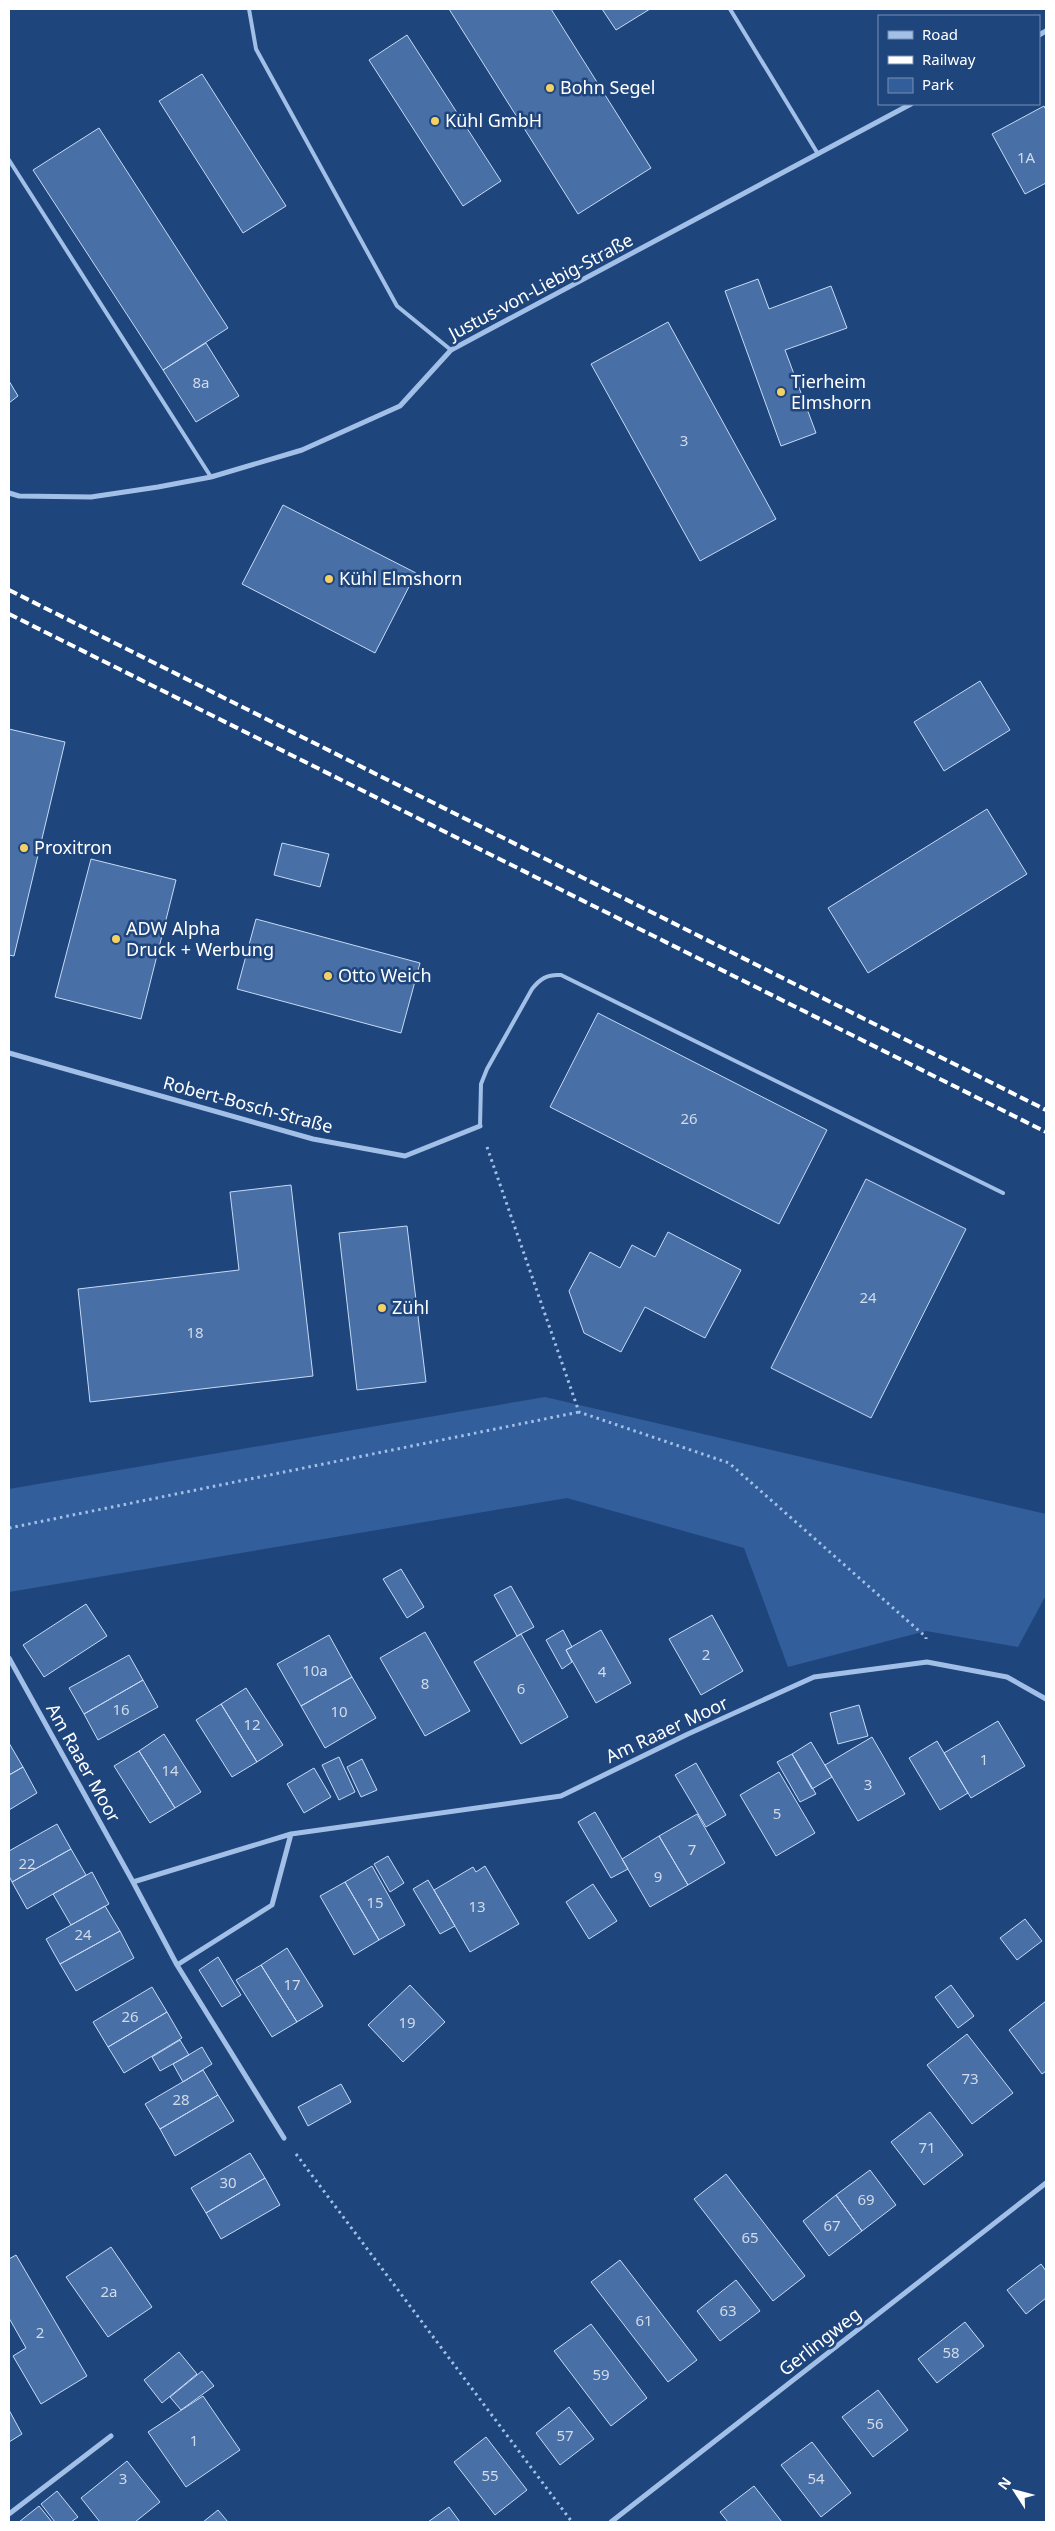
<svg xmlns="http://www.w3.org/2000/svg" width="1055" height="2531" viewBox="0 0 1055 2531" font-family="'Noto Sans',sans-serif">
<rect width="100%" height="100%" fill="#1f457d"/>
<path fill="#325e9b" d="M545,1397L1046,1514V1595L1018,1647L926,1631L788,1667L744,1548L567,1498L9,1592V1489Z"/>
<path fill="#486fa6" stroke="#c6daf5" d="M449,9H551L651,168L578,214Z
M602,9H650L616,30Z
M407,35L501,181L463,206L369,60Z
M202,74L286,206L243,233L159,101Z
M1044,106L1046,110V183L1025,194L992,134Z
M99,128L228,328L163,370L33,170Z
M758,279L769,309L831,286L847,328L785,350L816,433L781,446L725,291Z
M668,322L776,519L700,561L591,364Z
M206,343L239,396L196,422L163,370Z
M9,381L18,396L9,403Z
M283,505L416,573L375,653L242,584Z
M980,681L1010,730L944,771L914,722Z
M9,729L65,742L14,956L9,955Z
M987,809L1027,874L868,973L828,908Z
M282,843L329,854L320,887L274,875Z
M91,859L176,880L141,1019L55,997Z
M256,919L420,963L401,1033L237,989Z
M598,1013L827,1130L779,1224L550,1107Z
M866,1179L966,1229L871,1418L771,1368Z
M291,1185L313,1376L90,1402L78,1289L239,1270L230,1192Z
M407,1226L426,1382L357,1390L339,1233Z
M668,1232L741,1270L705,1338L645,1307L621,1352L584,1333L569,1291L590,1252L620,1268L632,1245L655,1257Z
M401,1569L424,1607L407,1618L383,1579Z
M511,1586L534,1627L517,1636L494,1595Z
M86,1604L107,1636L44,1677L23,1645Z
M712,1615L743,1671L701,1695L669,1639Z
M563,1630L572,1647L566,1650L572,1662L562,1669L546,1640Z
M601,1630L631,1683L596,1703L566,1650Z
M425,1632L470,1711L425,1736L380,1658Z
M521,1634L568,1717L521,1744L474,1662Z
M329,1635L352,1677L301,1706L277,1664Z
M129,1655L143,1680L84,1714L69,1688Z
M352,1677L376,1718L325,1748L301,1706Z
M143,1680L158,1707L98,1740L84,1714Z
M246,1688L283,1745L257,1762L221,1704Z
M221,1704L257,1762L232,1777L196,1720Z
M859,1705L868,1736L838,1744L830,1713Z
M998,1721L1025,1766L971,1798L944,1753Z
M164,1734L201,1792L175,1808L139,1751Z
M872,1737L905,1794L858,1821L825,1765Z
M937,1741L968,1793L940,1810L909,1758Z
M811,1742L832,1777L812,1789L792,1754Z
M9,1743L23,1767L9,1775Z
M139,1751L175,1808L150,1823L114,1766Z
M792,1754L816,1794L800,1802L777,1762Z
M339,1757L355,1792L339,1800L322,1765Z
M362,1759L377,1790L361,1797L347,1767Z
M696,1763L726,1815L706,1827L675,1775Z
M23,1767L37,1793L9,1810V1775Z
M314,1768L331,1797L304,1813L287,1784Z
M779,1772L815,1833L776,1856L740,1795Z
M595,1812L628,1869L611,1878L578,1822Z
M697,1814L725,1863L688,1885L659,1836Z
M57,1824L71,1849L12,1882L9,1876V1851Z
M659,1836L688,1885L650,1907L622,1859Z
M71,1849L86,1875L27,1909L12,1882Z
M388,1856L404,1883L390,1892L374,1864Z
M372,1866L405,1925L379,1940L345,1882Z
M485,1866L519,1924L470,1952L434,1890L473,1867L476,1872Z
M92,1872L109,1904L71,1925L53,1894Z
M428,1880L455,1926L440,1934L413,1889Z
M345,1882L379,1940L354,1955L320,1896Z
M593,1884L617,1921L589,1939L566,1902Z
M105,1906L120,1931L60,1964L46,1939Z
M1025,1919L1042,1941L1017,1960L1000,1938Z
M120,1931L134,1958L76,1991L60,1964Z
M287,1948L323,2006L297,2022L261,1965Z
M218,1957L241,1995L222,2007L199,1970Z
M261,1965L297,2022L272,2037L236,1980Z
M410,1985L445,2022L403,2062L368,2025Z
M951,1985L974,2016L958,2028L935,1997Z
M152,1987L167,2012L108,2047L93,2022Z
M1046,2001V2071L1042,2074L1009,2030Z
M167,2012L182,2038L124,2073L108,2047Z
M967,2034L1013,2093L972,2124L927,2065Z
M180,2040L189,2055L160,2071L152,2057Z
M202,2047L212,2064L183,2082L173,2064Z
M203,2070L218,2095L160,2129L145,2104Z
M341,2084L351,2102L308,2126L298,2107Z
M218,2095L234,2121L175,2156L160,2129Z
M930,2112L963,2155L924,2185L891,2142Z
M250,2153L265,2178L206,2213L191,2188Z
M870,2170L896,2205L862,2231L836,2195Z
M726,2174L805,2276L773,2301L694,2199Z
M265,2178L280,2205L221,2239L206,2213Z
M836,2195L862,2231L829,2256L803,2221Z
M111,2247L152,2307L108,2337L66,2277Z
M16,2255L87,2376L41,2404L13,2356L26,2348L9,2318V2259Z
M620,2260L697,2360L668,2382L591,2282Z
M1041,2264L1046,2271V2298L1026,2314L1007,2290Z
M736,2280L760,2311L720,2341L697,2311Z
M965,2322L984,2346L937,2383L918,2359Z
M591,2324L647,2398L611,2426L554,2351Z
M179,2352L197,2374L162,2403L144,2380Z
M202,2371L214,2386L181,2410L170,2397Z
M878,2390L908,2430L873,2457L842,2417Z
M203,2396L240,2450L186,2487L148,2432Z
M569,2407L594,2439L560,2465L536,2433Z
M9,2410L22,2434L9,2442Z
M486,2437L527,2490L495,2515L454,2462Z
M812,2442L851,2493L821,2517L781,2465Z
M127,2461L160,2502L135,2522H100L81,2498Z
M754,2486L782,2522H728L720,2512Z
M57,2491L78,2517L71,2522H55L41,2504Z
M39,2506L52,2522H19Z
M449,2507L460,2522H428Z
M218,2510L228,2522H203Z"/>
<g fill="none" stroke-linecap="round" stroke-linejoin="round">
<path stroke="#a2bfe7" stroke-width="3" stroke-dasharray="2.5 4" stroke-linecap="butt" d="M487,1147L579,1412L729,1463L926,1637V1639
M9,1528L579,1412
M296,2154L572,2522"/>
<path stroke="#a2bfe7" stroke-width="4" d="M249,9L256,49L397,306L451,350
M730,9L818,154
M9,160L211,477
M480,1126L481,1084L487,1069L532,989C540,979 547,974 561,975L1003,1193"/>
<path stroke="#a2bfe7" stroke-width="5" d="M1039,35L1046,31
M9,493L19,496L91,497L158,487L211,477L302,450L400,406L451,350L911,104
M9,1053L313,1139L405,1156L480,1126
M9,1658L133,1882L291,1834L561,1796L688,1734L814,1677L927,1662L1007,1677L1046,1699
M133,1882L177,1965L284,2138
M177,1965L272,1905L291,1834
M9,2514L111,2436
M611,2522L1046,2183"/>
<path stroke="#fff" stroke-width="4" stroke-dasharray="9 4" stroke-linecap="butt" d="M9,590L1046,1110
M9,614L1046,1132"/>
</g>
<g fill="#f5d062" stroke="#1f457d" stroke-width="2">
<circle cx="550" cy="88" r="5"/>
<circle cx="435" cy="121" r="5"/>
<circle cx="781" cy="392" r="5"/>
<circle cx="329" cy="579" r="5"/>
<circle cx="24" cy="848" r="5"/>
<circle cx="116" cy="939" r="5"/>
<circle cx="328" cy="976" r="5"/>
<circle cx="382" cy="1308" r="5"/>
</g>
<g text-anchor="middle" stroke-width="5" stroke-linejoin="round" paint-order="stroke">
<g font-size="15" fill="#d1dbe9">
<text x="1026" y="163">1A</text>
<text x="201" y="388">8a</text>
<text x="684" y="446">3</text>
<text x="689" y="1124">26</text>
<text x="868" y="1303">24</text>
<text x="195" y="1338">18</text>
<text x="706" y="1660">2</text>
<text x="315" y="1676">10a</text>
<text x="602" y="1677">4</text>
<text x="425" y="1689">8</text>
<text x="521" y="1694">6</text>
<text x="121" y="1715">16</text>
<text x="339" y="1717">10</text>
<text x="252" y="1730">12</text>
<text x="984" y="1765">1</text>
<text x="170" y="1776">14</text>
<text x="868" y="1790">3</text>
<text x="777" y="1819">5</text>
<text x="692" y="1855">7</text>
<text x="27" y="1869">22</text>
<text x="658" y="1882">9</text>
<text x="375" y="1908">15</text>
<text x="477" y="1912">13</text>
<text x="83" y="1940">24</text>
<text x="292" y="1990">17</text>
<text x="130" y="2022">26</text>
<text x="407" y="2028">19</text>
<text x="970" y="2084">73</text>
<text x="181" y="2105">28</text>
<text x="927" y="2153">71</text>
<text x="228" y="2188">30</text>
<text x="866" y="2205">69</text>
<text x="832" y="2231">67</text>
<text x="750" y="2243">65</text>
<text x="109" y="2297">2a</text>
<text x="728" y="2316">63</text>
<text x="644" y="2326">61</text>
<text x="40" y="2338">2</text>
<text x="951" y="2358">58</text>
<text x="601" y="2380">59</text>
<text x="875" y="2429">56</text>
<text x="565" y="2441">57</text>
<text x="194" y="2446">1</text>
<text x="490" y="2481">55</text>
<text x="123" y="2484">3</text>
<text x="816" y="2484">54</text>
</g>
<g font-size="18" fill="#fff" stroke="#1f457d" text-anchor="start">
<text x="560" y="94">Bohn Segel</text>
<text x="445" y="127">Kühl GmbH</text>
<text x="791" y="388">Tierheim<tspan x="791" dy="21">Elmshorn</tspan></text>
<text x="339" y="585">Kühl Elmshorn</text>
<text x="34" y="854">Proxitron</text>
<text x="126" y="935">ADW Alpha<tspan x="126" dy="21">Druck + Werbung</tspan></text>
<text x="338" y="982">Otto Weich</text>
<text x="392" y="1314">Zühl</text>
</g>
<g font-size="18" fill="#fff" stroke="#1f457d">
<text transform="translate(541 287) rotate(-28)" y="6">Justus-von-Liebig-Straße</text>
<text transform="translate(248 1105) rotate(15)" y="6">Robert-Bosch-Straße</text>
<text transform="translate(667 1730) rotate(-25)" y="6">Am Raaer Moor</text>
<text transform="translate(83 1763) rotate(61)" y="6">Am Raaer Moor</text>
<text transform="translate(820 2342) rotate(-38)" y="6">Gerlingweg</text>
</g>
</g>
<rect width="1055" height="2531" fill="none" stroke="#ffffff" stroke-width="20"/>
<rect x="878" y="15" width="162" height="90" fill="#1f457d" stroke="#798fb1"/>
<rect x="888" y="31" width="25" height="8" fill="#a2bfe7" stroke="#798fb1"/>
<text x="922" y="40" font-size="15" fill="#ffffff">Road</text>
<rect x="888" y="56" width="25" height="8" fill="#ffffff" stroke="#798fb1"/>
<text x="922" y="65" font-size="15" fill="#ffffff">Railway</text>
<rect x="888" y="78" width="25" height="15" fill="#325e9b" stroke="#798fb1"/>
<text x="922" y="90" font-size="15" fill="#ffffff">Park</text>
<g transform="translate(1015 2491) rotate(306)" stroke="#1f457d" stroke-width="4" paint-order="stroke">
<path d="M0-4L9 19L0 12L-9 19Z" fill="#ffffff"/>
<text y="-8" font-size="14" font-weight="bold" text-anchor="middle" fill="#ffffff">N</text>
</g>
</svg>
